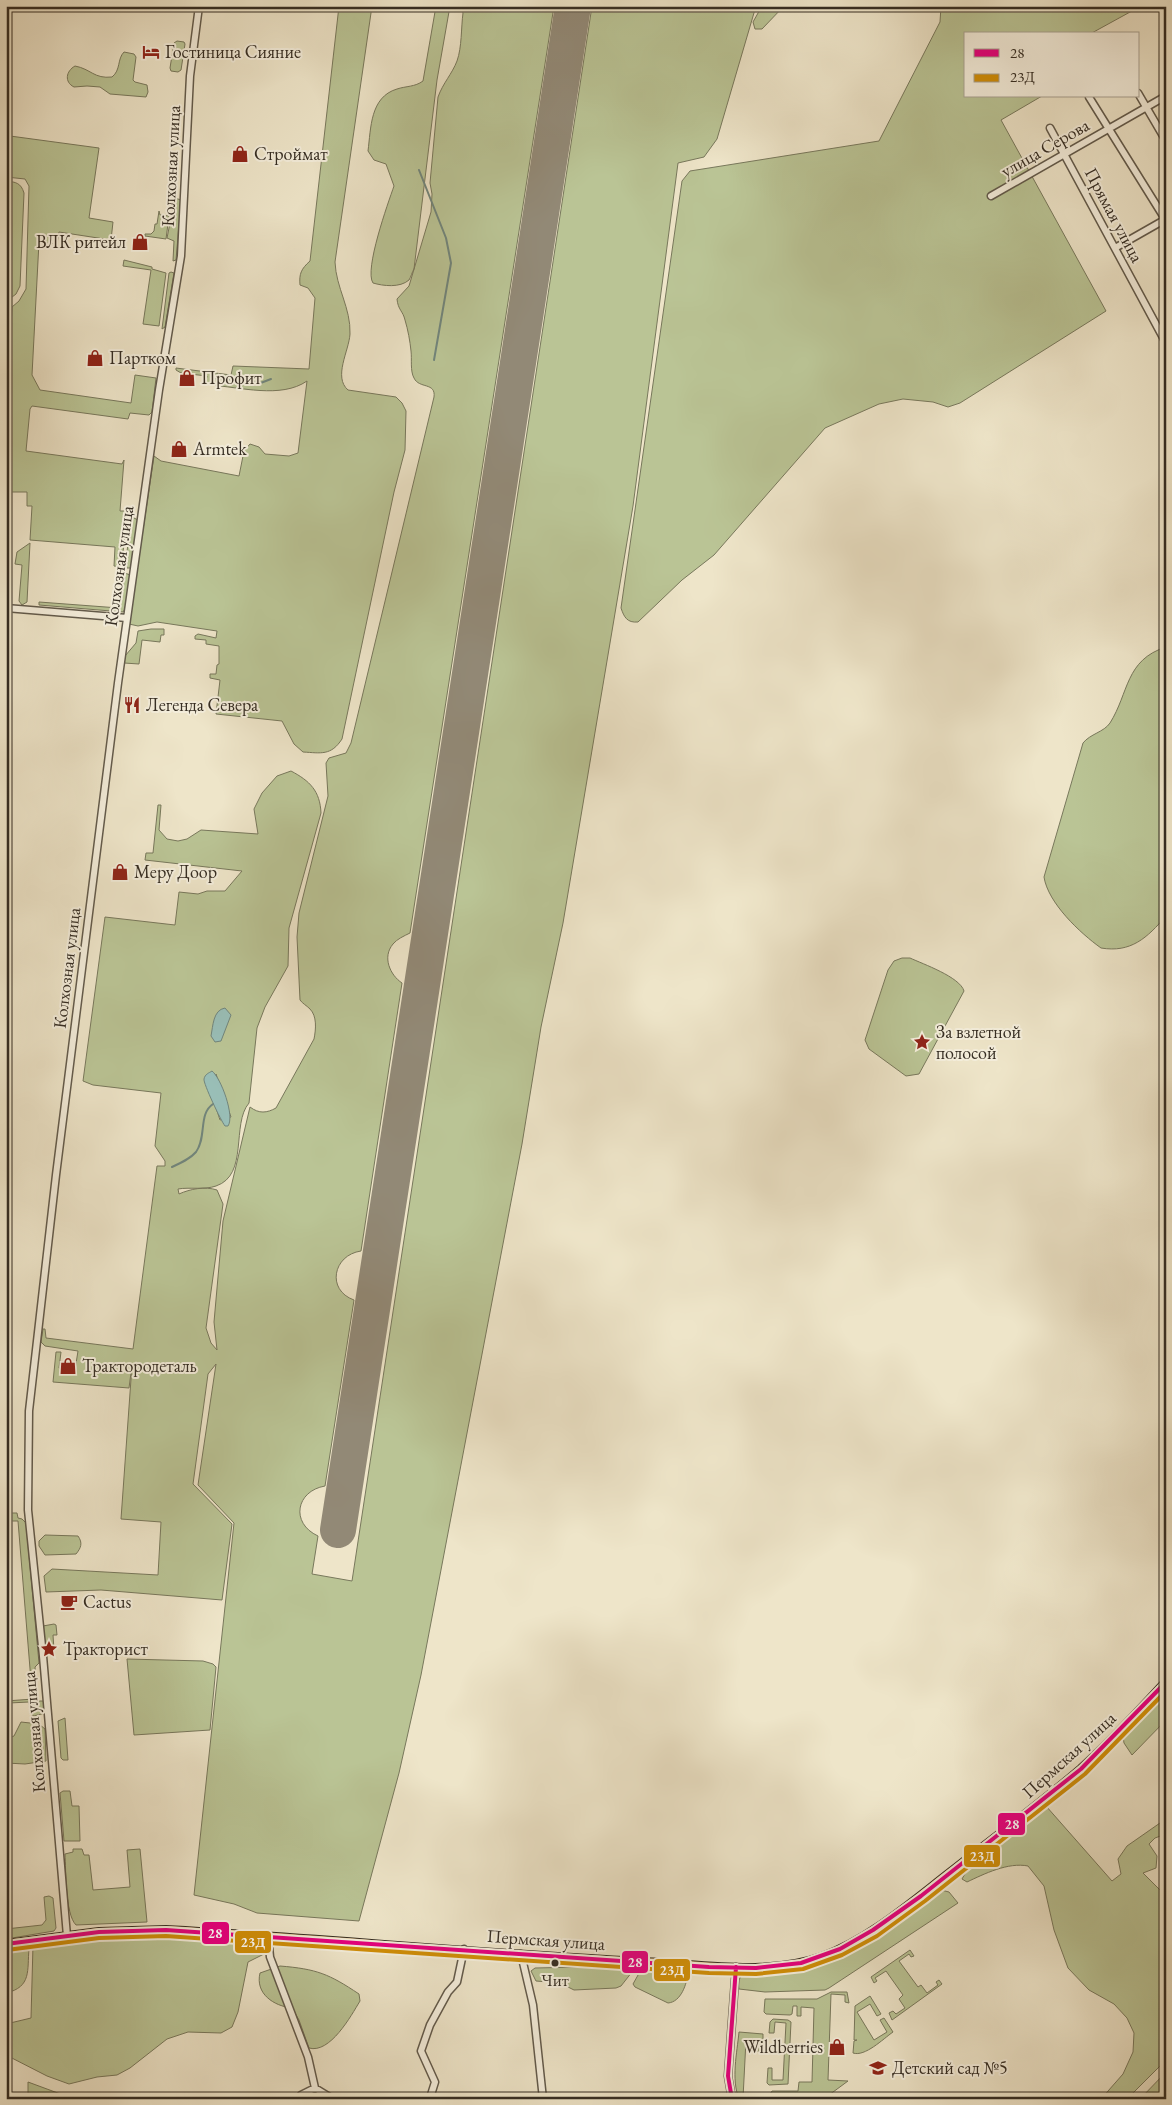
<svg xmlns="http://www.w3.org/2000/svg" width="1172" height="2105" viewBox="0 0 1172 2105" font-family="'EB Garamond',serif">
<rect width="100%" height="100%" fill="#eee5c9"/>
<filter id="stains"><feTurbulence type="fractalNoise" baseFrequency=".004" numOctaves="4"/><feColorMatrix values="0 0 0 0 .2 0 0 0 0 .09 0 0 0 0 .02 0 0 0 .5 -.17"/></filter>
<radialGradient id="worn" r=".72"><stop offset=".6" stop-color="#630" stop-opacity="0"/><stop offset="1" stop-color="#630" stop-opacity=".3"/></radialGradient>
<path fill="#bac495" stroke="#78785c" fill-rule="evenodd" d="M339,6H372L335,262C336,288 351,308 350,334C349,351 333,377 348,390L396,397L402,403L406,411L405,450L394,492L342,739C331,756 321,753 303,752L294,744L282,721L216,714L220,680L210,678V674H216L217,665L219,664V646L206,644V640L195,639V636L198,634L216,638L217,631L157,622L138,626L129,624L154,456L161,461L239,476L244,451L250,444L259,447L265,454L289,456L298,453L307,381C281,399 240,387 210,385L206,381L207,376L181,373L176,370V368L231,375L233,366L309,369L315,298L308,288L300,285C299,274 301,269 310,261Z
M436,6H450L437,80L414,269C412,272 411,277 409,280C400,288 383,286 373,283C364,270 388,203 394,186L386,164L374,160L368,151C371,128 370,97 397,89C406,86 415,87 423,81Z
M461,6H554L410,933C404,936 397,939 393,944C382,957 390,975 402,983L361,1251C333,1255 326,1290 354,1300L325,1486C296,1491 290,1523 318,1536L312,1574L352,1581L592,6H756L717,139L704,157L678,163L633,506L563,923L541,1027L522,1144L421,1675L399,1773L359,1921L257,1913L234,1904L194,1895L234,1523L198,1485L216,1364L208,1374L193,1484L232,1524L222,1600L101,1590L46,1592L44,1576L52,1569L158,1575L161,1522L121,1519L132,1365L129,1388L53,1382L56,1352H61L59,1368L75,1370L78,1351L45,1346L41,1342L43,1329H45L46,1338L133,1349L157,1166H165V1161L155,1146L161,1093L93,1085L83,1081L105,917L175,925L179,892L198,894L207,891H225L242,871L145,860L146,853H153L158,805H161L159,830L167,839L178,841L187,839L201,830L258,834L254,809L262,793L277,776L291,771C310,781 320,791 321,813L289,928L288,966L265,1007L257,1028L249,1103C231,1124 249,1175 216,1186C205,1190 189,1187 178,1189L179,1194C190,1189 205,1186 217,1190L223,1204L206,1328L211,1343L217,1350L214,1322L223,1221L250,1107C259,1114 267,1113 276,1108L314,1039C316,1029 317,1016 310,1009C306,1005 303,1004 300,1000L297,937L299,913L328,796L326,763L329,758L346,753L351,743L434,397C436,382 419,389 414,378C410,371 412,359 411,351C410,341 408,330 405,320C403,311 398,310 397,299L409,286L431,212L432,194L430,183L438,97C443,83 452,74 457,61C462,47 461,28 463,13ZM216,1074L231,1117L220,1120L212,1096Z
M762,6H784L762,29H755L753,22Z
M941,6H1141L1090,34H966V96H1042L1001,120L1106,311L960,403L948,407L933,402L903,399L879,404L825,428L714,555L682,580L638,622C627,623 624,617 621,608L682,181L690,171L879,141L940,22Z
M177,41L184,42L185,44L181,70L178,72L171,71L170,68L174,43Z
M124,52L134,54L136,57L133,80L135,82L147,85L148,92L146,97L110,94L100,87L87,86L74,87C64,82 66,71 75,66C91,69 94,79 112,77C121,70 117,59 124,52Z
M10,136L99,148L89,218L113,222L111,240L59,232L57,244L39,242L32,375L40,390L131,403L135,375L156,378L152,412L149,415L130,413L128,419L32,406L30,409L26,451L122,464L124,460L120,511H126L128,514L121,567L114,566L115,547L30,540L32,506H27V492H6V376L9,367L12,307L19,301L26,289L29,186L25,179L6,177V140Z
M6,181C16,182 21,183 24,193L20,286L16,294L7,301Z
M175,198L181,200L176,260L173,261L174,241L167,238Z
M159,211L160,215L169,216L166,239L145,236V234H151L154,231L155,224H157Z
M124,260L152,267V269L166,273L159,326L143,324L151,270L123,266Z
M171,272L174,273L165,327L162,329L169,273Z
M132,517L138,520L131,568H127L125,565Z
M30,543L27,602L22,605L19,601L22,565L15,564L17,552Z
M125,573L130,575L125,609L123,612L39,605V602L119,608Z
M151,629H164V635H161L160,642L142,640L139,664L124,663L125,656L136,643L138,631Z
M1166,647V916C1147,938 1131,953 1101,948C1080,933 1048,903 1044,877L1083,743C1090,734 1104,732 1110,723C1129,693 1125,660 1166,647Z
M902,958H910C923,964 960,977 964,991L919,1074L906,1076L869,1049L865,1040L888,970L894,961Z
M6,1513H17L18,1518L22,1519L26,1523L39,1663L35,1667L36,1680L31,1681L18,1521H7Z
M45,1535L78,1536C83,1543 81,1548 76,1554L45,1555L39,1546V1541Z
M54,1624L56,1625L57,1635H53L54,1650L47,1652L45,1649L43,1626Z
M127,1659L203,1661L213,1664L216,1667L210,1730L134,1735Z
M1166,1691V1720L1132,1755L1124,1743L1123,1736Z
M33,1699L34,1701H44L45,1713L34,1716L30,1714L29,1702L9,1703L10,1713L6,1712V1701Z
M65,1718L68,1760H63L61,1758L58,1721Z
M21,1722L39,1724L45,1729L46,1761L25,1764L6,1763V1736L9,1738L14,1736Z
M63,1791H70L72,1806H79L80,1841H64L60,1793Z
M1046,1806L1112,1881L1121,1874L1118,1859L1127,1846L1160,1823H1166V1834L1155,1838L1149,1844L1157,1856L1156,1868L1143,1873L1166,1896V2060L1127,2099H1101L1123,2074L1133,2052L1134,2033L1127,2018L1114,2004L1089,1990L1068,1968L1054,1930L1044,1886L1028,1866C1008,1862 984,1874 967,1882L962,1879L966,1872Z
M73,1849H82L84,1855H89L93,1890L130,1887L127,1850L140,1849L147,1922L76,1925C65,1914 66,1870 65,1854L73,1852Z
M941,1890L949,1892L958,1903L829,1988L825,1990L765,1992L739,1989L738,1981L743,1974L792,1971L816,1965L857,1947Z
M49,1896L53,1898L56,1928L54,1931L6,1939V1929L42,1925L46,1920L44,1897Z
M158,1936L263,1942L264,1954L248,1962L238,2012L232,2027L221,2033L188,2032L167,2039L130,2068L117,2075L97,2077L69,2084L47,2076L6,2055V2024L31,2018L33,1945L102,1937Z
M25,1945L29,1949C27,1970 32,1987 6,1993V1948Z
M910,1950L914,1956L911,1957L909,1954L899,1961L918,1987L921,1985L927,1993L938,1985L936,1982L939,1980L942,1984L892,2020L889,2013L893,2011L896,2014L905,2008L899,1999L903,1995L886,1971L875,1978L877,1981L874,1983L871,1977Z
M280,1966C317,1969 329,1974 359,1994L360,2001C351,2016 330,2054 309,2048L299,2020L292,2008C274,2006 255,1994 260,1973Z
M627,1966L631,1968L632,1972L621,1986L616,1988L574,1990L560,1983L536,1981L531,1971L535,1968Z
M647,1966L686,1970L688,1972C687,1984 681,2002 668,2003L635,1987L633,1984L642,1968Z
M831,1992H847L849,2003L845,2002V1995L831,1994L828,2080L848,2081L829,2095L767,2099L772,2091H798L799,2082H812L814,2008L801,2007V2016H797V2006H793L792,2014L790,2015L766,2014L764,2012L765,1999H817Z
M870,1996L881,2014L877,2016L870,2004L857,2012L874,2040L887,2032L880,2020L884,2018L893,2032C883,2039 865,2057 853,2053L854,2041L857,2040H854L855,2006Z
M773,2019L788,2020L791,2022L788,2084L769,2085L767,2083L768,2068H772V2080H783L786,2023L775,2022L774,2033H769L770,2022Z
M739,2032L763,2034V2052H758V2041L746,2040L743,2098L753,2099H739C731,2079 737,2053 739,2032Z
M1166,2072V2099H1140Z
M28,2082L74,2099H28Z"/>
<path fill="#99bfb8" stroke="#71857c" d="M225,1008L231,1015L221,1041L215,1042L211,1036C213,1026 213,1010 225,1008Z
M212,1071C221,1078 235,1116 228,1126H225C221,1121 203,1083 204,1079C205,1074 209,1073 212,1071Z"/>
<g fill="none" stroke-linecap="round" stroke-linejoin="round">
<path stroke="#71857c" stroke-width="2" d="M419,170L446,238L451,263L434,360
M212,378L251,381L258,384L271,379
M172,1167C181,1163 190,1159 196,1152C207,1137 198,1114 213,1104"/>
<path stroke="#928976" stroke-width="36" d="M338,1530L573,6"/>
<g stroke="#635b4c" stroke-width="9">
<path id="minor" d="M1138,93L1166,141
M1089,97L1165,219
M1050,128L1166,343
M991,196L1166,96
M1115,248L1166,219
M6,608L127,618
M67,1936L43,1656L28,1510L29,1411L56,1175L118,683L159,390L181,256L190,76L199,6
M268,1936L270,1957L308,2057L315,2088
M521,1954L533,2005L543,2099
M301,2095L315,2088L333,2099
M430,2098L435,2082L421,2051L430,2025L448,1992L457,1982L464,1949
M732,2099L728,2076L736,1967"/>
</g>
<g stroke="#352d23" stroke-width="10">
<path id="major" d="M6,1944L99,1932L166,1930C325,1939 483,1954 641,1962C699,1964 767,1977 822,1957C870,1939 911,1903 951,1872C994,1838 1039,1805 1081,1769C1111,1742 1138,1712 1166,1682"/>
</g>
<use href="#minor" stroke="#f4eedc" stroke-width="6"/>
<use href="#major" stroke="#e7c284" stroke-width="8"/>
<g stroke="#f4eedc" stroke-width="8">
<path id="bus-1" d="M6,1944L99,1932L166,1930L709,1967L756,1968L801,1963L840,1949L873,1930L921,1896L1081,1769L1166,1682
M732,2099L728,2076L736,1967"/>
</g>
<g stroke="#f4eedc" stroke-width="8">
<path id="bus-2" d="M7,1950L99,1938L166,1936L709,1973L756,1974L803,1969L842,1955L877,1936L925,1901L1085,1774L1166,1691"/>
</g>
<use href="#bus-1" stroke="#e5007d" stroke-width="4"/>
<use href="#bus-2" stroke="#d08e07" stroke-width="4"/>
</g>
<defs>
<g id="hotel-bare" transform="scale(1.35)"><path d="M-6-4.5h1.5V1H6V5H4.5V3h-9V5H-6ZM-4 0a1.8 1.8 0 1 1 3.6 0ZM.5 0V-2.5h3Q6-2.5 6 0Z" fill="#8f2418" stroke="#f4eedc" stroke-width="2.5" paint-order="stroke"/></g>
<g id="shop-bare" transform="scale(1.35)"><path d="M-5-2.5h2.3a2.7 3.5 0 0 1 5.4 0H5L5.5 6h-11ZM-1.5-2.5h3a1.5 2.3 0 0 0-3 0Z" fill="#8f2418" stroke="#f4eedc" stroke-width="2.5" paint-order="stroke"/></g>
<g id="restaurant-bare" transform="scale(1.35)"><path d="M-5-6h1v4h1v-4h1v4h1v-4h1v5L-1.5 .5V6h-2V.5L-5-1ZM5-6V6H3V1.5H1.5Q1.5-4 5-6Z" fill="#8f2418" stroke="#f4eedc" stroke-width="2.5" paint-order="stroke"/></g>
<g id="sight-bare" transform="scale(1.35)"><path d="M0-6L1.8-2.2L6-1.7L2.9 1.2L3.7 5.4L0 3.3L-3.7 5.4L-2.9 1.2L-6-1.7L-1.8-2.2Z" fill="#8f2418" stroke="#f4eedc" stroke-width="2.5" paint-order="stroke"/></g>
<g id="cafe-bare" transform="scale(1.35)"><path d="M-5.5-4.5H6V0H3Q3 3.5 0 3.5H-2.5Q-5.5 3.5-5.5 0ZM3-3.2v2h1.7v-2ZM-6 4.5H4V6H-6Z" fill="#8f2418" stroke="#f4eedc" stroke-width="2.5" paint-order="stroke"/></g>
<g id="school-bare" transform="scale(1.35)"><path d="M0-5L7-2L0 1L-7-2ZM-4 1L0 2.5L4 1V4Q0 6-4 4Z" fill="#8f2418" stroke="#f4eedc" stroke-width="2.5" paint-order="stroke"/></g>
</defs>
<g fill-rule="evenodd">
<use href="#hotel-bare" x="151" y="52"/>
<use href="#shop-bare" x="240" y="154"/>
<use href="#shop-bare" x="140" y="242"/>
<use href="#shop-bare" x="95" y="358"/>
<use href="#shop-bare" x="187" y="378"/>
<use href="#shop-bare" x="179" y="449"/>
<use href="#restaurant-bare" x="132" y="705"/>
<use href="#shop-bare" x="120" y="872"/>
<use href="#sight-bare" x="922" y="1042"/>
<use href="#shop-bare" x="68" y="1366"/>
<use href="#cafe-bare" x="69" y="1602"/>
<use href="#sight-bare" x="49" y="1649"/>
<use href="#shop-bare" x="837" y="2047"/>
<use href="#school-bare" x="878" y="2068"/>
</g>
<circle fill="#352d23" stroke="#f4eedc" stroke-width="2" cx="555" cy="1963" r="4.5"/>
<g text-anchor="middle" stroke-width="4" stroke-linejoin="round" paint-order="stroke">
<g font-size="17" fill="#352d23" stroke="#f4eedc">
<text x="555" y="1986">Чит</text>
</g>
<g font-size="18" fill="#352d23" stroke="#f4eedc" text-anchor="start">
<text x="165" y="58">Гостиница Сияние</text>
<text x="254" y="160">Строймат</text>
<text x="126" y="248" text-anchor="end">ВЛК ритейл</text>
<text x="109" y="364">Партком</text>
<text x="201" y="384">Профит</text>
<text x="193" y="455">Armtek</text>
<text x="146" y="711">Легенда Севера</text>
<text x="134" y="878">Меру Доор</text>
<text x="936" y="1038">За взлетной<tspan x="936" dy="21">полосой</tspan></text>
<text x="82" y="1372">Трактородеталь</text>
<text x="83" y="1608">Cactus</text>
<text x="63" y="1655">Тракторист</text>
<text x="823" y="2053" text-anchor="end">Wildberries</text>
<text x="892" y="2074">Детский сад №5</text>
</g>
<g font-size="18" fill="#352d23" stroke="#f4eedc">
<text transform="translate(1045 148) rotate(-30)" y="6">улица Серова</text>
<text transform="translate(171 166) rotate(-87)" y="6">Колхозная улица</text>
<text transform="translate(1114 215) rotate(62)" y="6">Прямая улица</text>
<text transform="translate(119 566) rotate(-82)" y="6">Колхозная улица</text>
<text transform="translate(67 968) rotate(-83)" y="6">Колхозная улица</text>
<text transform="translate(34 1732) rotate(-95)" y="6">Колхозная улица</text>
<text transform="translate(1069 1755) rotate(-42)" y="6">Пермская улица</text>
<text transform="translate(546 1940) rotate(4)" y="6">Пермская улица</text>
</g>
</g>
<g stroke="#f4eedc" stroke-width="2">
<rect x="997" y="1812" width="29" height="24" rx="5" fill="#e5007d"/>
<rect x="963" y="1844" width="38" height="24" rx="5" fill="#d08e07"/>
<rect x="201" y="1921" width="29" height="24" rx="5" fill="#e5007d"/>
<rect x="234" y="1930" width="38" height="24" rx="5" fill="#d08e07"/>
<rect x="621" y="1950" width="28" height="24" rx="5" fill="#e5007d"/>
<rect x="653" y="1958" width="38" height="24" rx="5" fill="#d08e07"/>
</g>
<g font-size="14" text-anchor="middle" font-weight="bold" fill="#fff">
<text x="1012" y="1829">28</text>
<text x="982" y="1861">23Д</text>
<text x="215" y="1938">28</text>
<text x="253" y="1947">23Д</text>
<text x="635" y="1967">28</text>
<text x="672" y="1975">23Д</text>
</g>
<rect width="1172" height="2105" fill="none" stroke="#eee5c9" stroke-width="25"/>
<rect x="8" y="8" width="1157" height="2090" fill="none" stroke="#352d23" stroke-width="2.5"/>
<rect x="12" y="12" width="1147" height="2080" fill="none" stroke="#352d23"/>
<rect x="964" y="32" width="175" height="65" fill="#f4eedc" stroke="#a8a192"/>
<rect x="974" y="49" width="25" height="8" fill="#e5007d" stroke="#a8a192"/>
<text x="1010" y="58" font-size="15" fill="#352d23">28</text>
<rect x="974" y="74" width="25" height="8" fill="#d08e07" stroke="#a8a192"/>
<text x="1010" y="82" font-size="15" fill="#352d23">23Д</text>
<rect width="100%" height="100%" filter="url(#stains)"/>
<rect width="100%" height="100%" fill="url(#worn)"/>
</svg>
